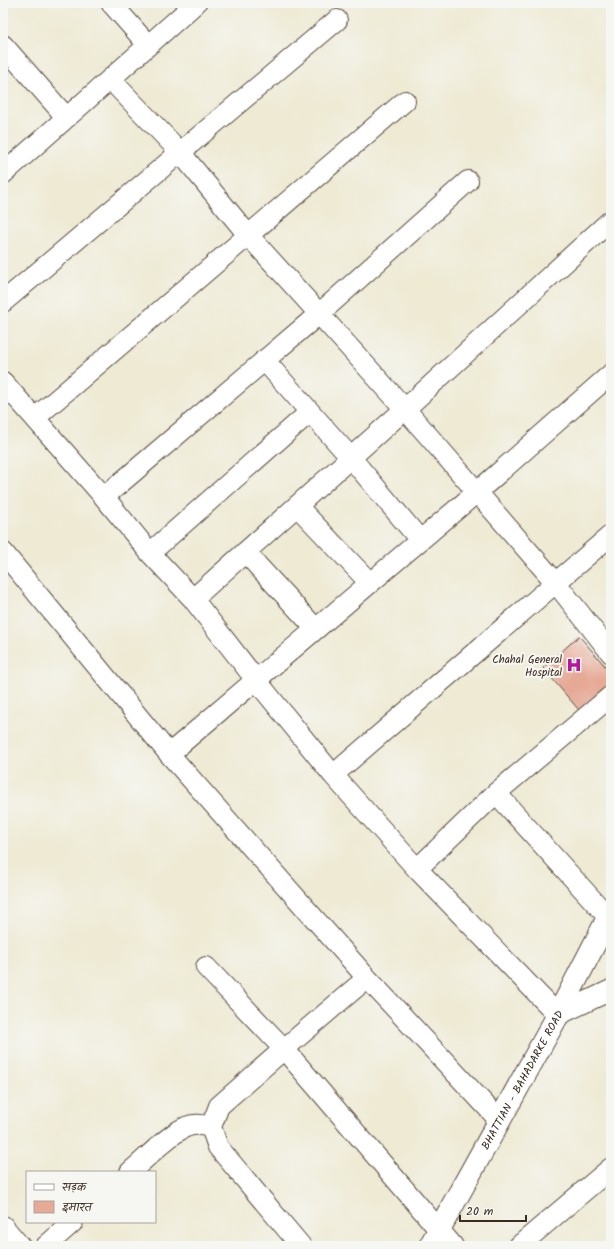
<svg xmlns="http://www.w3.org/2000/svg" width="614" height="1249" viewBox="0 0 614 1249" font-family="Kalam,'Playpen Sans Deva',sans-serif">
<rect width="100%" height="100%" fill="#f6f6f2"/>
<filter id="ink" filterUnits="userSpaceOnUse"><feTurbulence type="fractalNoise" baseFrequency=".025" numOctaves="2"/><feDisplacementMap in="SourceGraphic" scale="8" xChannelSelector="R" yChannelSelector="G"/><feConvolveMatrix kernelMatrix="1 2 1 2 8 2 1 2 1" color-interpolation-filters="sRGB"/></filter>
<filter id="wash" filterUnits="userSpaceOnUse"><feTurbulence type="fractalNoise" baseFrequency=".012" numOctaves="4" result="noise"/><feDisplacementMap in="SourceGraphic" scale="16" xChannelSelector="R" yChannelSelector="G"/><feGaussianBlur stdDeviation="0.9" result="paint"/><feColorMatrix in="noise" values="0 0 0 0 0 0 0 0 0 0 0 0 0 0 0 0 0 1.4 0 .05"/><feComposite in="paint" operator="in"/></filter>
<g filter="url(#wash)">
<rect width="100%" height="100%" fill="#eeead4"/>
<g id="blocks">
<path fill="#e6a995" d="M579,636L611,673V682L579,710L543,668Z"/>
</g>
</g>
<g filter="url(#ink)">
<use href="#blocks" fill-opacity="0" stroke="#564739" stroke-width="1"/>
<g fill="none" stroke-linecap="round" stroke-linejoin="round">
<g stroke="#564739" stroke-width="22">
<path id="minor" d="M111,3L148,45
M3,45L66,117
M110,79L180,152L248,235L405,409L556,583L611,653
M3,174L196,3
M3,302L337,20
M264,360L351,458L420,540
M3,382L104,497L150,553L193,599L256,680L333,775L417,869L558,1015L611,990
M35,418L405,101
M104,497L319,314L468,181
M297,506L370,583
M3,552L169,754L367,978L500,1121
M245,552L316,629
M150,553L310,412
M193,599L405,409L611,220
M169,754L477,492L611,374
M333,775L611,535
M496,793L608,917
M417,869L496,793L611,696
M206,967L284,1049L453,1246
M130,1172C145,1160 170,1133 186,1127C195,1123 202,1125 211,1127
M3,1226L20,1246
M46,1246L73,1222
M301,1246L218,1147L211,1127L219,1106L284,1049L367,978
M519,1246L611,1168"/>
</g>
<g stroke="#564739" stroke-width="24">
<g id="tertiary">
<path id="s1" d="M430,1246L558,1015L611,912"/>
</g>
</g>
<use href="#minor" stroke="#fff" stroke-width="20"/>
<use href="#tertiary" stroke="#fff" stroke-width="22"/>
</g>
</g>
<defs>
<g id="hospital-bare" transform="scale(1.2)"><path d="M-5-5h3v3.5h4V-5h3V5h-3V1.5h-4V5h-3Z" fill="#b5179e" stroke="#f6f6f2" stroke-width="2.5" paint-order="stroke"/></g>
</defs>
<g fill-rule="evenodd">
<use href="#hospital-bare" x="574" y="665"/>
</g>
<g text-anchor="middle" stroke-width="4" stroke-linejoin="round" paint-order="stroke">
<g font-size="11" fill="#3b2a1e" stroke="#f6f6f2" text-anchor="end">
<text x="562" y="663">Chahal General<tspan x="562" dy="13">Hospital</tspan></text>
</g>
<g font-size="11" fill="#3b2a1e" stroke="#f6f6f2">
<text dy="4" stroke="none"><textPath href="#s1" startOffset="190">BHATTIAN - BAHADARKE ROAD</textPath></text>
</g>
</g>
<rect width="614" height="1249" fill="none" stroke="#f6f6f2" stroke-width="16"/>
<rect x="26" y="1171" width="130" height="52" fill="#f6f6f2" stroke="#aba49d"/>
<rect x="34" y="1184" width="20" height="6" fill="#ffffff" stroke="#aba49d"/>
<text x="62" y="1191" font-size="12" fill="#3b2a1e">सड़क</text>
<rect x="34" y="1201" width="20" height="12" fill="#e6a995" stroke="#aba49d"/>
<text x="62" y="1211" font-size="12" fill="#3b2a1e">इमारत</text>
<path d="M460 1215v6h66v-6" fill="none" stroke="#3b2a1e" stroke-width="2"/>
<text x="466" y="1215" font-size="12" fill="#3b2a1e" stroke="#f6f6f2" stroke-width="3" paint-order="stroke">20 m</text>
</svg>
